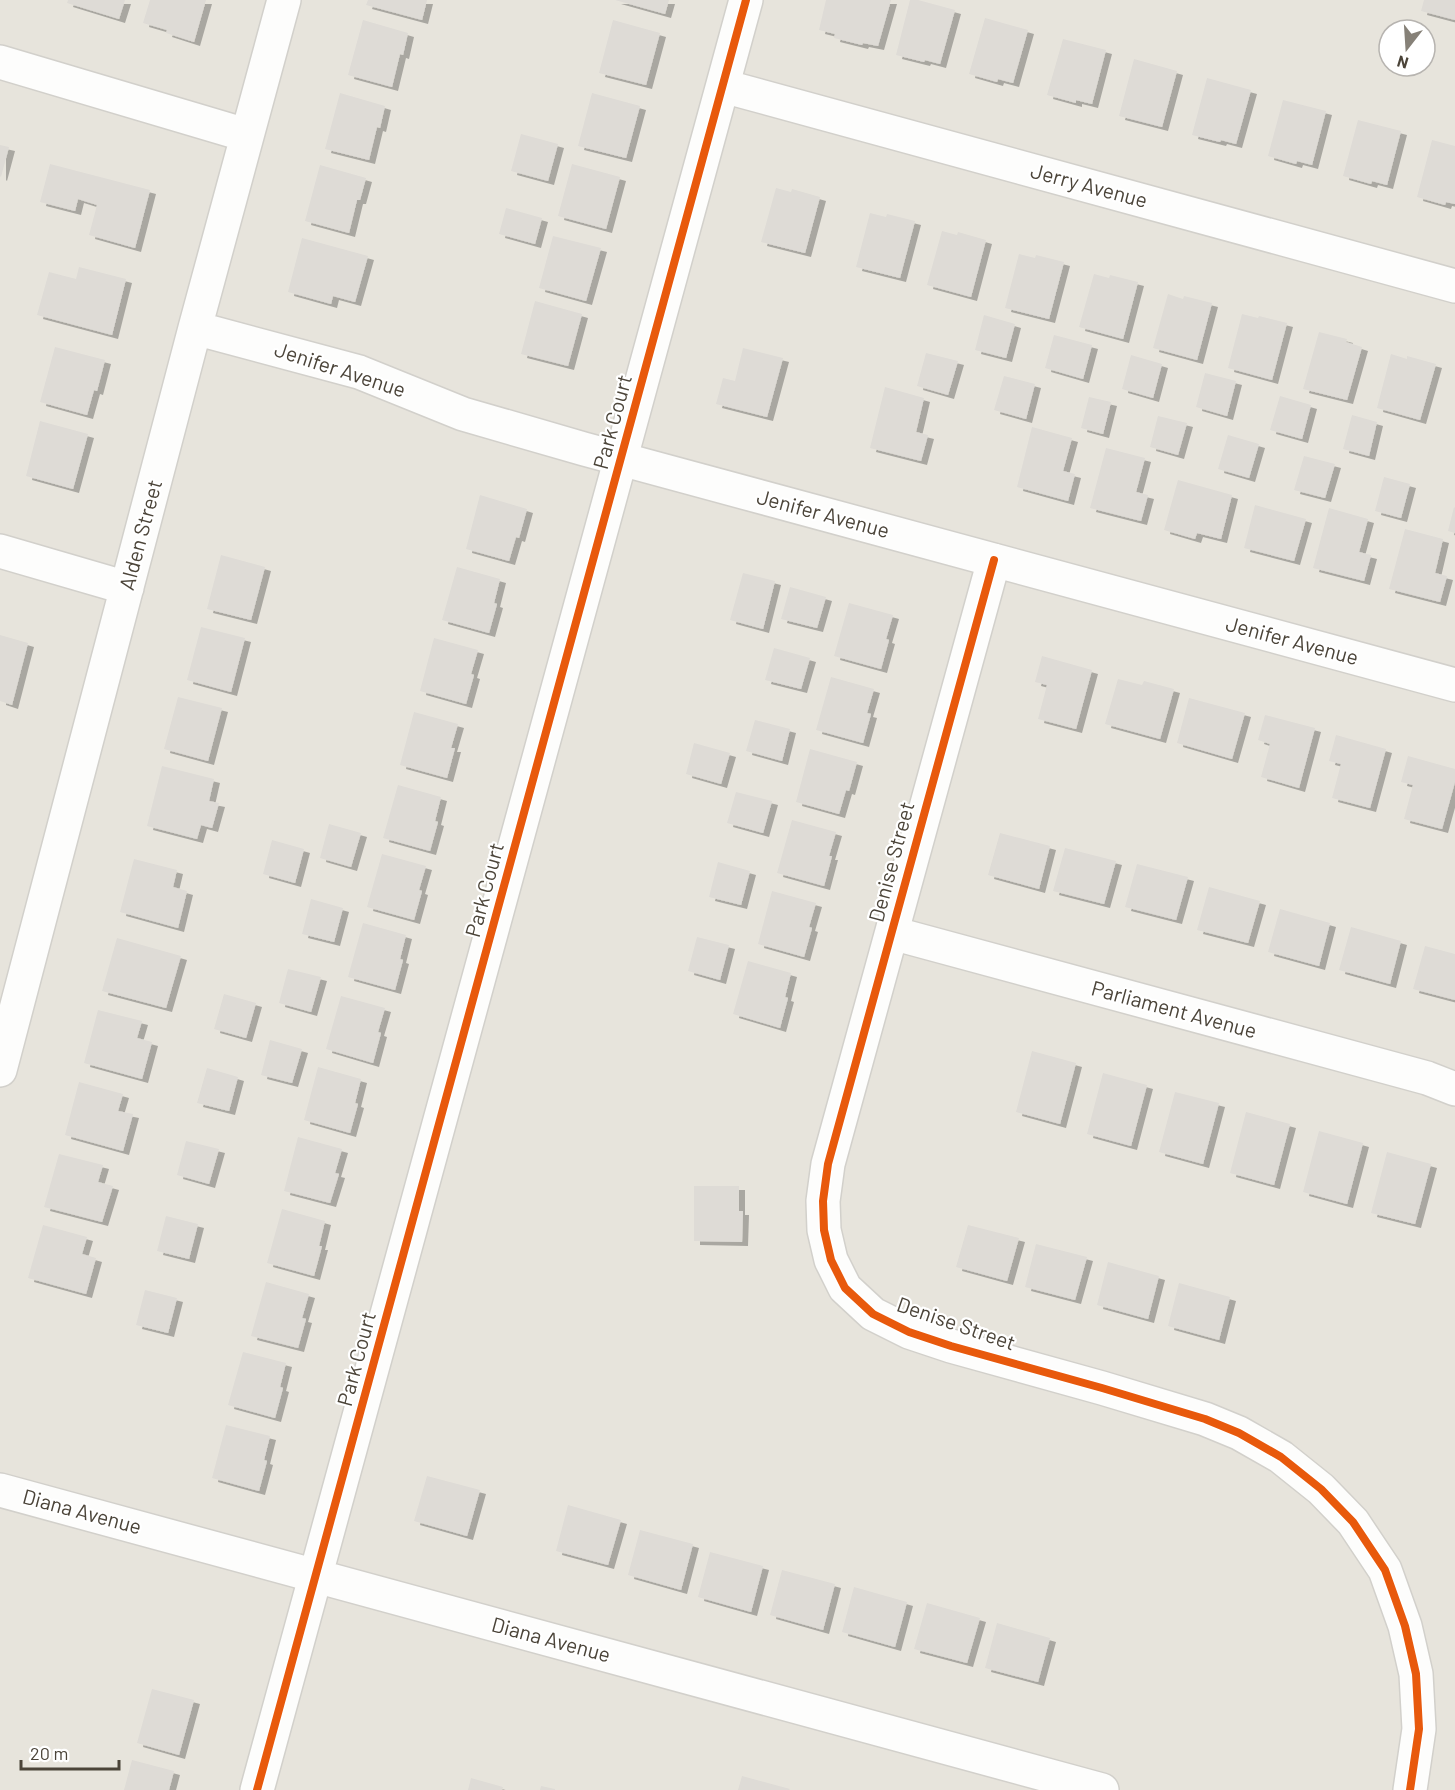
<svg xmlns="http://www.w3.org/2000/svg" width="1455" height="1790" viewBox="0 0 1455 1790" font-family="Barlow,sans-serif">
<defs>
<filter id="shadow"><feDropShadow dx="6" dy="4" stdDeviation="0" flood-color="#0004"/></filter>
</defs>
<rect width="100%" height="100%" fill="#f4f2ee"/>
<path fill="#e7e4dc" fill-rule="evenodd" d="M0,0H1455V1790H0ZM1389,30H1425V66H1389Z"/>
<path fill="#dedbd6" filter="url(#shadow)" d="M68,0H125L119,19L67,3Z
M150,0H206L194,42L166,33L167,30L143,23Z
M368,0H427L422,20L366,5Z
M615,0H669L665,14Z
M826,0H891L878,46L863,43L862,45L834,38L835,34L819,30Z
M910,0H918L955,10L940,64L925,60L924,62L896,55Z
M1424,0H1455V20L1421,11Z
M985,18L1028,30L1013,83L998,79L997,82L969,74Z
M363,20L408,33L403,55L400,54L392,87L348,75Z
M613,20L660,33L646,85L599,73Z
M1063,39L1106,50L1092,104L1076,100V103L1047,95Z
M1134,59L1177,71L1162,127L1119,116Z
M1207,78L1251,90L1236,144L1221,140L1220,142L1192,135Z
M340,93L385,106L380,128L377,127L369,160L325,149Z
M592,93L640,106L626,158L578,146Z
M1283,100L1326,111L1312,165L1297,161L1296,164L1268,156Z
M1358,120L1401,131L1387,185L1372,181L1371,184L1343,176Z
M521,134L558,144L548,181L511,171Z
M1432,140L1455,146V204L1446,202L1445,205L1417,197Z
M0,145L9,147L1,177L0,176Z
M50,164L150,190L135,248L89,235L97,205L78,199L75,211L40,202Z
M572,164L620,177L606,229L558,216Z
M320,165L366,178L360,200H357L349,233L305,221Z
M776,188L791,192L792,189L820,197L805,253L761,242Z
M506,208L542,218L535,244L499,234Z
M870,213L886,217L887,214L915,221L900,278L856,267Z
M942,231L957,235L958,232L986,240L971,297L927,285Z
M553,236L601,248L586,301L539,288Z
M302,238L368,256L355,302L333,296L331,304L288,292Z
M1019,254L1035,258L1036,255L1064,262L1049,319L1005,308Z
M79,267L126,279L112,335L37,315L49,272L76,279Z
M1094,274L1109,278L1110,275L1138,282L1123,339L1079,327Z
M1168,294L1183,299L1184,296L1212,303L1197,360L1153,348Z
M535,301L582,314L568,366L521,354Z
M1242,314L1258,318L1259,316L1287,323L1272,380L1228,368Z
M984,315L1015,324L1006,358L975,350Z
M1319,332L1347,339L1346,342L1362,347L1347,400L1303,389Z
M1054,335L1092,345L1083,379L1045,368Z
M55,347L105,360L97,391L94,390L87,415L40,402Z
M743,348L783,358L767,417L716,404L723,378L735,381Z
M926,353L958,361L948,395L917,386Z
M1391,354L1407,359V356L1436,364L1420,420L1377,408Z
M1131,355L1162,364L1153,398L1122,389Z
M1205,373L1236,381L1227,416L1196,407Z
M1004,376L1035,384L1026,419L994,410Z
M885,387L924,398L916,432L928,435L921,461L870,448Z
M1280,396L1311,405L1302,439L1270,430Z
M1089,397L1111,402L1103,434L1081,428Z
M1352,415L1377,422L1369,456L1343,449Z
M1158,416L1187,423L1178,455L1150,447Z
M40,421L88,434L73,489L26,476Z
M1032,427L1072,438L1063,471L1075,474L1068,501L1017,487Z
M1228,435L1259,444L1249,478L1218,469Z
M1106,448L1145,458L1136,492L1148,495L1141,521L1090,508Z
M1304,456L1335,464L1325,498L1294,490Z
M1384,477L1410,484L1401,518L1375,511Z
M1178,480L1232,495L1221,539L1197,533L1195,539L1164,530Z
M480,495L527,509L519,538L516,537L509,561L466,549Z
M1255,505L1306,519L1294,561L1244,548Z
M1454,507L1455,508V533L1448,531Z
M1329,508L1368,519L1359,552L1371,555L1364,581L1313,568Z
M1405,529L1443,539L1435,573L1447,576L1440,602L1389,589Z
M221,555L265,567L251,620L207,609Z
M457,567L500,579L494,603L497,604L489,633L442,620Z
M743,573L775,581L763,629L730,620Z
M790,587L826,597L817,628L781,619Z
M849,603L893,615L886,639L889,640L881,669L834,656Z
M201,627L245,638L231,692L187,680Z
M0,635L28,643L12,705L0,701Z
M434,638L478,650L471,674L474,675L466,704L420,691Z
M774,648L810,658L801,689L765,680Z
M1042,656L1092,670L1076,729L1038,719L1047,685L1035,682Z
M831,677L874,689L867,713L871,714L863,743L816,730Z
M1118,679L1142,685L1144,681L1174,689L1160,739L1105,724Z
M178,697L222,708L208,761L164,749Z
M1189,698L1245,713L1232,759L1177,743Z
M414,712L458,724L451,748H455L447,778L400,765Z
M1265,715L1315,728L1299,788L1261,777L1270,744L1258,740Z
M755,720L790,729L782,761L746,751Z
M1336,735L1386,749L1370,808L1332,798L1341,764L1329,761Z
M694,743L730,753L721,784L686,774Z
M810,749L857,762L849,791L846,790L839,814L796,802Z
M1408,756L1455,769V782L1442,829L1404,819L1413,785L1401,782Z
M162,766L214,779L209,801L219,803L212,828L201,825L197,839L147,826Z
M398,785L441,797L435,821L438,822L430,851L383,838Z
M736,792L772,801L763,833L727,823Z
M792,820L836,832L829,856H832L824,886L777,873Z
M329,824L361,833L351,867L320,858Z
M1000,833L1050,846L1039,889L988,875Z
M272,840L304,849L295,883L263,874Z
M1065,848L1116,861L1104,904L1053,891Z
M382,854L426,866L419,890L422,891L414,920L367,907Z
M134,859L177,870L173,887L187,891L178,928L120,912Z
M718,862L750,871L741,905L709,897Z
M1137,864L1188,877L1176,920L1125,907Z
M1209,887L1260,901L1248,943L1197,930Z
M772,891L816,903L809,927L812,928L804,957L758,944Z
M311,899L343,908L334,942L302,934Z
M1280,909L1330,923L1319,966L1268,952Z
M363,923L406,935L400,959L403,960L395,990L348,977Z
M1351,927L1401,941L1390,984L1339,970Z
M697,937L729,945L720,980L688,971Z
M117,938L181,956L166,1008L102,991Z
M1425,946L1455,954V1000L1413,989Z
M748,961L791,973L785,997L788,998L780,1028L733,1014Z
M288,969L321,977L311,1012L279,1003Z
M224,994L256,1003L246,1038L214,1029Z
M341,996L385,1008L378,1032L381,1033L373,1063L326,1049Z
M98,1010L142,1021L137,1038L152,1042L142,1079L84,1063Z
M270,1040L302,1049L292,1083L261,1075Z
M1032,1051L1076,1063L1060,1124L1016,1112Z
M318,1067L361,1079L355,1103L358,1104L350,1133L304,1120Z
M207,1068L238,1077L229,1111L197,1103Z
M1103,1073L1147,1085L1131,1146L1087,1134Z
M79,1082L123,1094L118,1111L133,1114L123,1151L65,1135Z
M1175,1092L1219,1103L1203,1164L1159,1152Z
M1246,1112L1290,1124L1274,1185L1230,1173Z
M1319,1131L1363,1143L1347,1204L1303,1192Z
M298,1137L342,1149L335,1173L339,1174L330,1203L284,1191Z
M186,1141L219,1149L209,1184L177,1175Z
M1387,1152L1431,1164L1415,1224L1371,1213Z
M59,1154L103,1165L98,1182L113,1186L102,1222L44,1207Z
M694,1186H739V1211H743L742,1242L694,1241Z
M282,1209L325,1221L319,1246H322L314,1276L267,1263Z
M166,1216L198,1224L189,1259L157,1251Z
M43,1225L87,1237L82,1254L96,1258L86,1294L28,1278Z
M968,1225L1019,1238L1007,1281L956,1267Z
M1036,1244L1087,1257L1075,1300L1025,1287Z
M1108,1262L1159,1276L1148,1319L1097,1305Z
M266,1282L309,1294L302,1318L306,1319L298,1348L251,1336Z
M1179,1283L1230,1297L1219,1340L1168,1326Z
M145,1290L177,1298L168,1333L136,1325Z
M243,1352L286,1363L280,1387L283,1388L275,1418L228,1405Z
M226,1425L270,1436L264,1460L267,1461L259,1491L212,1478Z
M427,1476L480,1490L467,1536L414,1521Z
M568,1505L621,1520L608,1565L556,1551Z
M640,1530L693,1544L681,1590L628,1575Z
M710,1552L763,1566L751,1612L698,1597Z
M782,1570L835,1584L823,1630L770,1615Z
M854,1587L907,1602L895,1647L842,1632Z
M927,1603L980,1618L967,1663L914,1649Z
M997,1623L1050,1638L1038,1682L985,1668Z
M152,1689L194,1700L179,1755L137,1743Z
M132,1760L174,1771L169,1790H124Z
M742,1776L790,1789L789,1790H738Z
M471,1778L503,1787L502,1790H468Z
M541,1786L555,1789V1790H540Z"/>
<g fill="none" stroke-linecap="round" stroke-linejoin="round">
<g stroke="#d2d0cb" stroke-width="36">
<path id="minor" d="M0,62L246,135
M723,86L1455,286
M195,328L359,372L463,414L584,449L1455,685
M0,551L127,588
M994,560L828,1164L823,1201L824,1230L831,1260L845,1288L873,1314L909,1332L951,1346L1102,1388L1205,1419L1239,1433L1281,1457L1321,1489L1353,1522L1385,1570L1405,1626L1416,1674L1419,1729L1410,1790
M892,933L1427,1078L1455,1089
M0,1070L195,328L284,0
M0,1490L1102,1790
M257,1790L746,0"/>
</g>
<use href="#minor" stroke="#fdfdfc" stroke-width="33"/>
<g stroke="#fff" stroke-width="11">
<path id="cycleway" d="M994,560L828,1164L823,1201L824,1230L831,1260L845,1288L873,1314L909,1332L951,1346L1102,1388L1205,1419L1239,1433L1281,1457L1321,1489L1353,1522L1385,1570L1405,1626L1416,1674L1419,1729L1410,1790
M257,1790L746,0"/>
</g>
<use href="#cycleway" stroke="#e8590c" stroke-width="8"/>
</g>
<g text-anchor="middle" stroke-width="4.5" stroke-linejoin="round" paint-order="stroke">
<g font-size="21" fill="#4b4439" stroke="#fff">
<text transform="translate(1089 186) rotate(15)" y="7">Jerry Avenue</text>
<text transform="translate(340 370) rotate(18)" y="7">Jenifer Avenue</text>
<text transform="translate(613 422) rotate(-75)" y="7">Park Court</text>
<text transform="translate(823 514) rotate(15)" y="7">Jenifer Avenue</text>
<text transform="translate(141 535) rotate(-75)" y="7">Alden Street</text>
<text transform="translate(1292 641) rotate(15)" y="7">Jenifer Avenue</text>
<text transform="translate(892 862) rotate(-75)" y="7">Denise Street</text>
<text transform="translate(485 890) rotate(-75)" y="7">Park Court</text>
<text transform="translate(1174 1010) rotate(15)" y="7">Parliament Avenue</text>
<text transform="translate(956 1324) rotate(19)" y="7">Denise Street</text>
<text transform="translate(357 1359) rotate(-75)" y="7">Park Court</text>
<text transform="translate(82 1512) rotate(15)" y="7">Diana Avenue</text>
<text transform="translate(551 1640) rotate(15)" y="7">Diana Avenue</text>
</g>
</g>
<g transform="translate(1407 48) rotate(197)"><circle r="28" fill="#ffffff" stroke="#b7b4b0" stroke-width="1.5"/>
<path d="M0-4.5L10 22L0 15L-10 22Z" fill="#868178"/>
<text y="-9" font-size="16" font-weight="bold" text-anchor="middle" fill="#4b4439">N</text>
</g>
<path d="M21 1760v9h98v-9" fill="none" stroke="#4b4439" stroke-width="3"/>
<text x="30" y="1760" font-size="18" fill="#4b4439" stroke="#ffffff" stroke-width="4.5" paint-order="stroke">20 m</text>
</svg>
